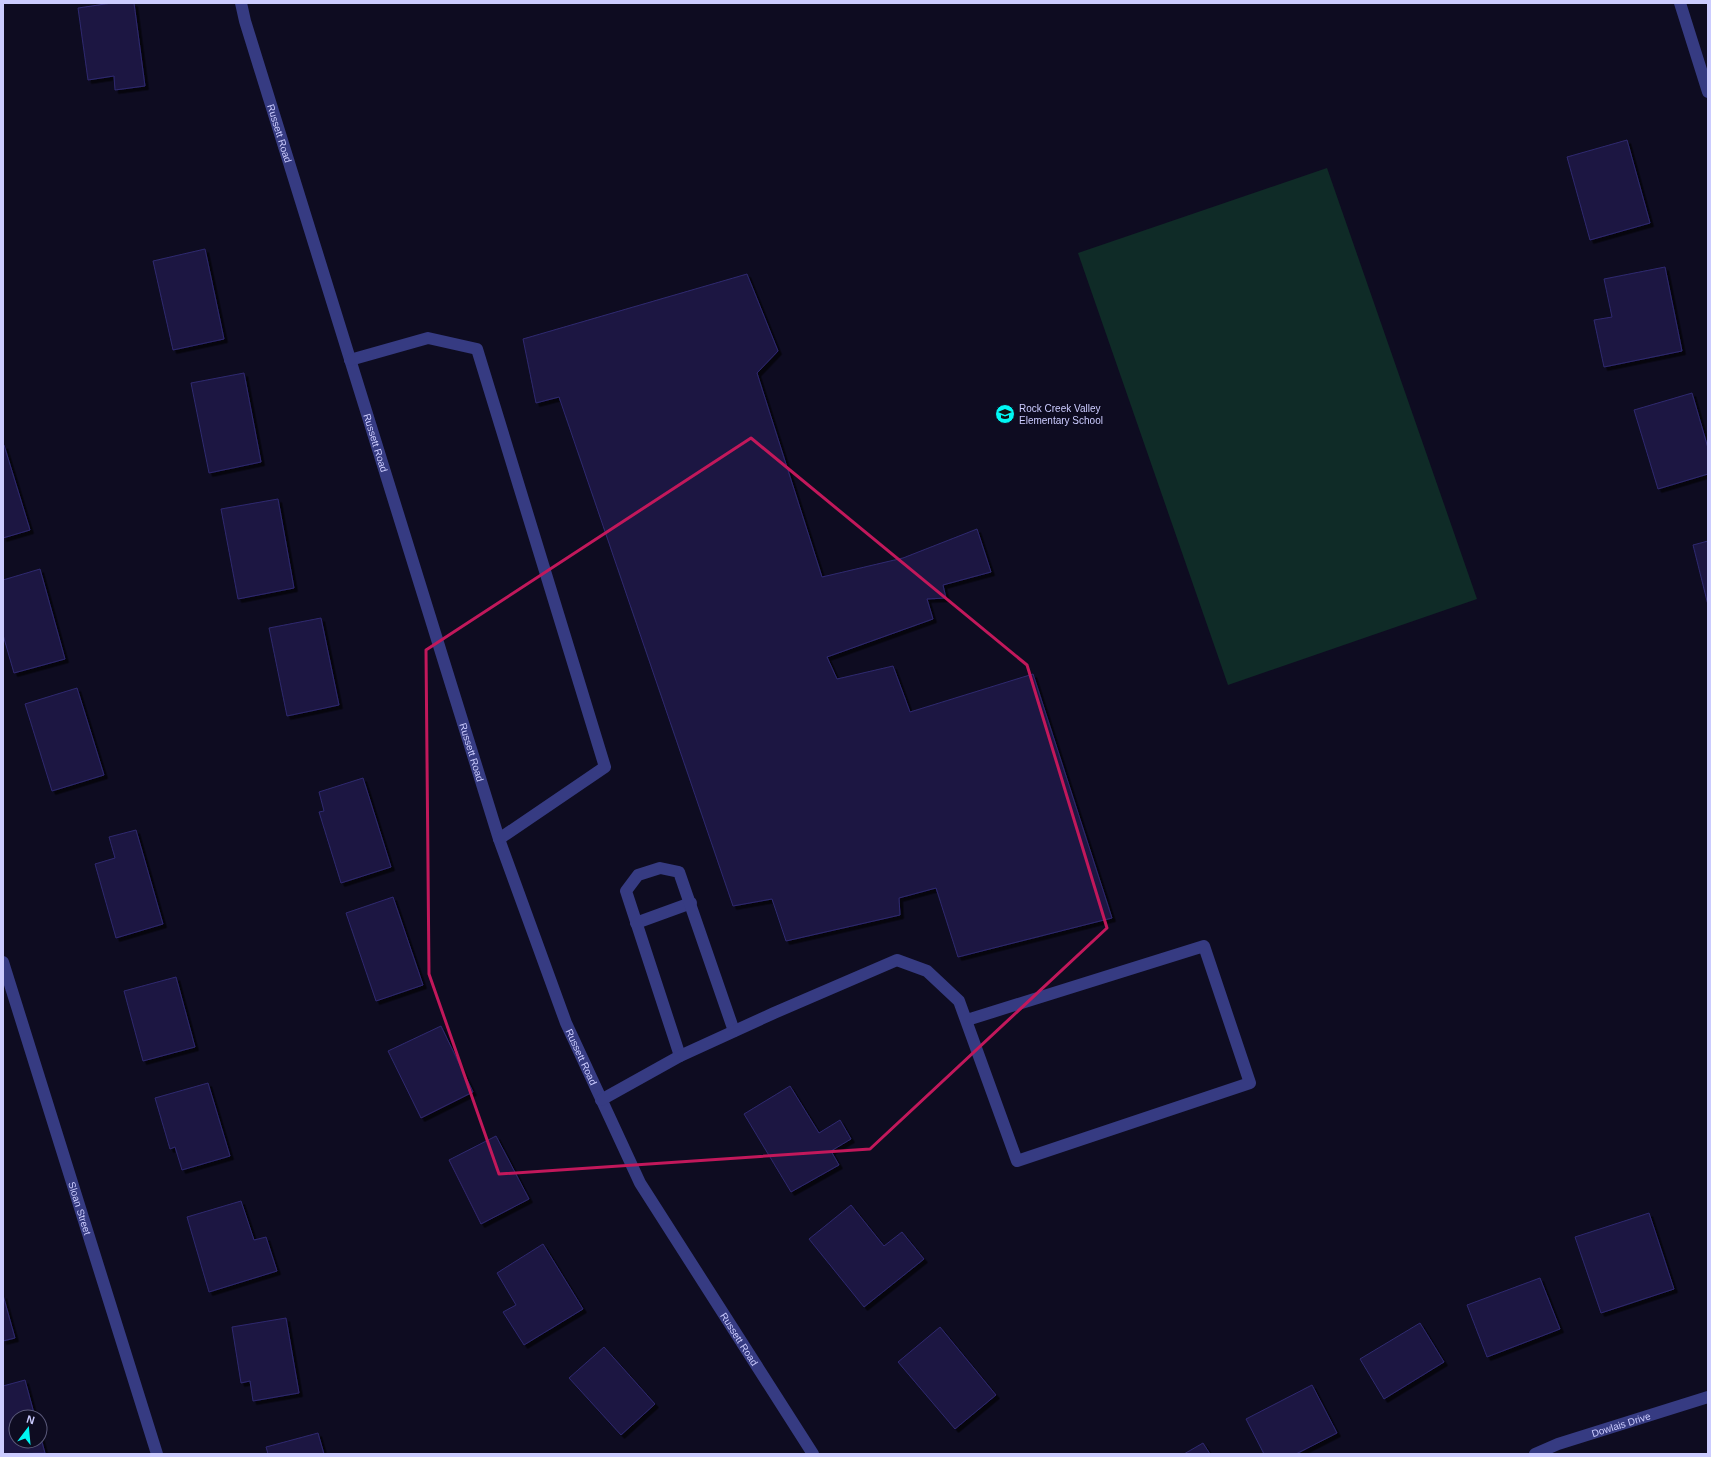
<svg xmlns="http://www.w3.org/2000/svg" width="1711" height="1457" viewBox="0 0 1711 1457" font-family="Arial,sans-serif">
<defs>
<filter id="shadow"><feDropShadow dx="3.5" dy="3.5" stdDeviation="0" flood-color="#0009"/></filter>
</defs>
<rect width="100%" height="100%" fill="#0e0c21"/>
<path fill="#0f2b27" d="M1327,168L1477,599L1228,685L1078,253Z"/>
<path fill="#1c1843" stroke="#2f296f" filter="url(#shadow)" d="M112,3H134L145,86L115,90L114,76L88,80L78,8Z
M1627,140L1650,223L1590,240L1567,157Z
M205,249L224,339L173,350L153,261Z
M1665,267L1682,351L1604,367L1594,320L1612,317L1604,279Z
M747,274L778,351L757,373L822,577L903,558L977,529L991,572L943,585L946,598L927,599L933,619L827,657L837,679L893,666L910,712L1033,674L1112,918L958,957L936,888L899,898L900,915L786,941L772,899L733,906L559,397L536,403L523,339Z
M244,373L261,462L209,473L191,383Z
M1692,393L1708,448V474L1658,489L1634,410Z
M4,445L30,530L3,538V446Z
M278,499L294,588L238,599L221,509Z
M1708,541V605L1693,545Z
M40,569L65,659L14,673L3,635V580Z
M321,618L339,705L287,716L269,628Z
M77,688L104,775L52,791L25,704Z
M363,778L391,867L341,883L319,812L324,811L319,792Z
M136,830L163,924L116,938L95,864L115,858L109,837Z
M393,897L423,985L376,1001L346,913Z
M176,977L195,1047L143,1061L124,991Z
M441,1026L473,1092L421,1118L388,1051Z
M208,1083L230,1156L182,1170L175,1147L170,1149L155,1098Z
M790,1086L819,1133L840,1120L851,1139L831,1151L839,1165L791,1192L744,1114Z
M496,1136L529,1199L481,1224L449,1160Z
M241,1201L254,1240L266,1237L277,1271L209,1292L187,1217Z
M851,1205L884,1246L902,1232L924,1259L864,1307L809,1239Z
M1649,1213L1674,1289L1601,1313L1575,1237Z
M543,1244L583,1309L524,1345L503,1312L516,1305L497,1273Z
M1540,1278L1560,1329L1487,1357L1467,1305Z
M3,1295L15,1338L3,1341Z
M286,1318L299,1393L253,1401L250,1381L241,1383L232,1327Z
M1420,1323L1444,1362L1384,1399L1360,1359Z
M940,1327L996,1395L955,1429L898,1362Z
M604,1347L655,1404L621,1435L569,1378Z
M25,1380L35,1417H16V1441H40V1435L45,1453L3,1454V1386Z
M1312,1385L1337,1433L1296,1454H1264L1246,1419Z
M318,1433L324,1454H268L266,1447Z
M1203,1443L1210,1454H1184Z"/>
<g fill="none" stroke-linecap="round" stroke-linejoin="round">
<g stroke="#363b82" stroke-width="12">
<path id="s1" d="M241,3L245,21L499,839L566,1023L640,1183L813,1454"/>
<path d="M1680,3L1708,92"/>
<path d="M350,360L428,338L477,349L605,767L499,839"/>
<path d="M636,923L691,903"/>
<path id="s2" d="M3,962L157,1454"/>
<path d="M680,1056L626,891L638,875L660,868L679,872L734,1031"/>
<path d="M601,1100L680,1056L774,1013L897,960L927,971L959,1001L1017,1161L1250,1083L1204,946L967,1020"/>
<path id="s3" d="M1535,1454L1558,1444L1708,1397"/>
</g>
</g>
<path fill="none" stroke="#c2185b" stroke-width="3" stroke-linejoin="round" d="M751,438L1027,665L1107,928L870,1149L499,1174L429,974L426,650Z"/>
<defs>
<g id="school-disc" transform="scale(1)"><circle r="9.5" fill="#00f7f4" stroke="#0e0c21"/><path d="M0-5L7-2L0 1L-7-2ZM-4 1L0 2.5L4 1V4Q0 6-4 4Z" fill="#111"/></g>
</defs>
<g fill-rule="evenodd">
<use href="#school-disc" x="1005" y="414"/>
</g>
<g text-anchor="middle" stroke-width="3" stroke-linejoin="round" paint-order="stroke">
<g font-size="10" fill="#ccf" stroke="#0e0c21">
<text dy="4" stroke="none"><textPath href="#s1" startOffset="136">Russett Road</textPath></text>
<text dy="4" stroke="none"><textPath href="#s1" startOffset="460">Russett Road</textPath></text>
<text dy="4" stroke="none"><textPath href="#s1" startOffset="784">Russett Road</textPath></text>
<text dy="4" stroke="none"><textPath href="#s1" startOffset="1108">Russett Road</textPath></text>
<text dy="4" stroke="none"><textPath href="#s2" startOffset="258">Sloan Street</textPath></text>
<text dy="4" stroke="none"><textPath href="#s1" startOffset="1432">Russett Road</textPath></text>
<text dy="4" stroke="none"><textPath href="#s3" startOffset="91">Dowlais Drive</textPath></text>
</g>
<g font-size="10" fill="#ccf" stroke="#0e0c21" text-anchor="start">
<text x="1019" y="412">Rock Creek Valley<tspan x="1019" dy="12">Elementary School</tspan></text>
</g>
</g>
<rect width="1711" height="1457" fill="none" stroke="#ccccff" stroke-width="8"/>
<g transform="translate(28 1429) rotate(16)"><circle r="19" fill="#0e0c21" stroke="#5a597a"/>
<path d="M0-3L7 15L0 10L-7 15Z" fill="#00f7f4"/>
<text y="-6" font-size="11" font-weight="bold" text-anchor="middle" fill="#ccccff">N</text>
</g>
</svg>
